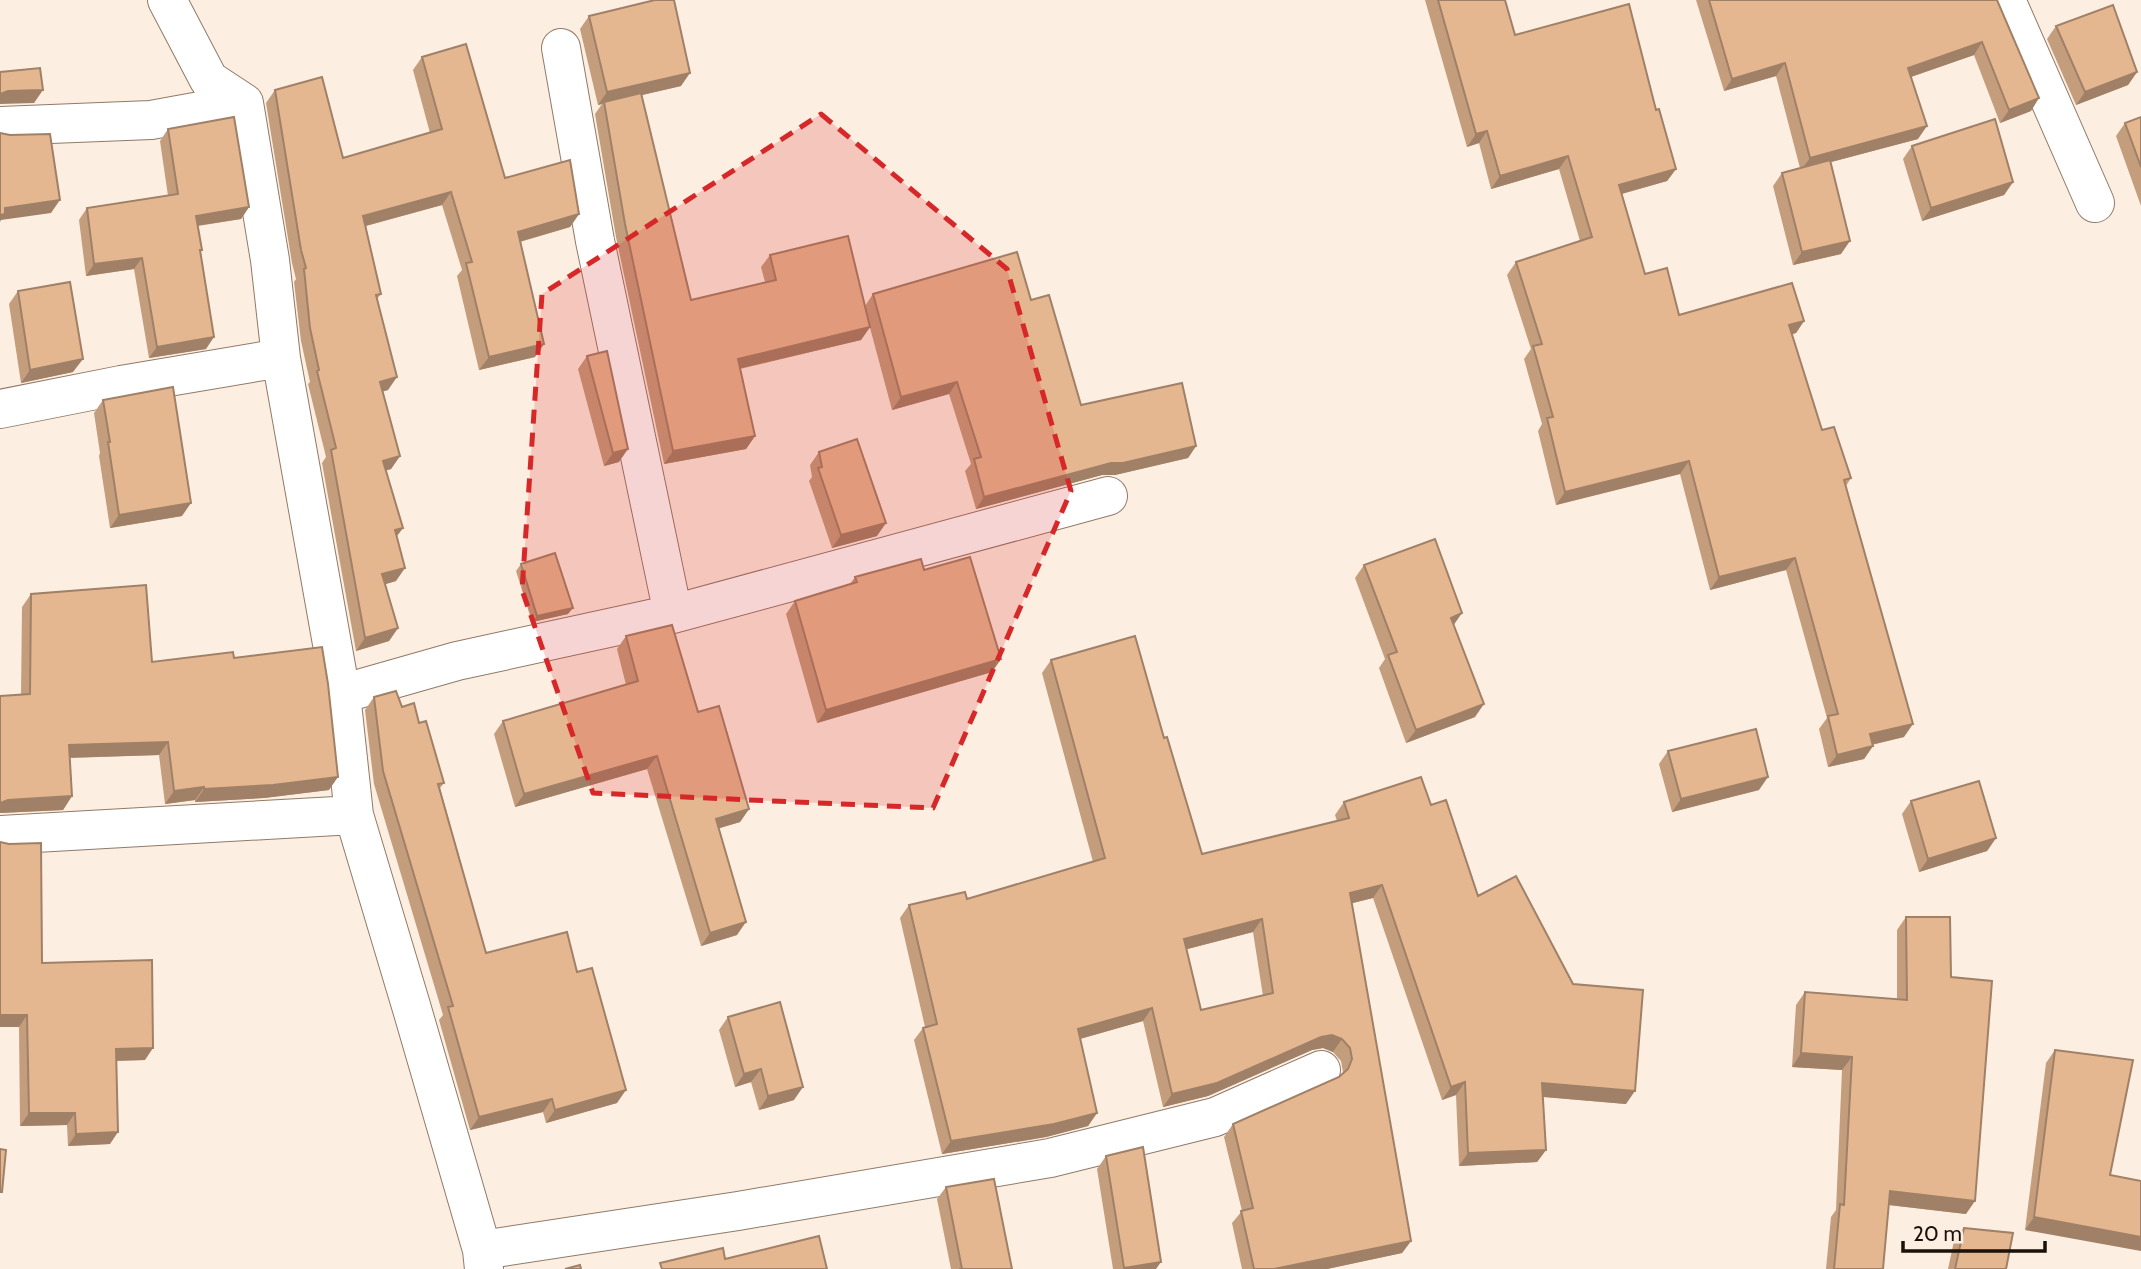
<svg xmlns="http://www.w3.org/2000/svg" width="2141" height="1269" viewBox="0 0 2141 1269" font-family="Cabin,sans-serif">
<rect width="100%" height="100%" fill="#fdeee2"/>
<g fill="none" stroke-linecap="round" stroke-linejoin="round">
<g stroke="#907a68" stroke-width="40">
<path id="minor" d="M167,0L209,80L244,103L270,260L281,358L341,694L354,815L412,1009L482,1250L484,1269
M2006,0L2095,203
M561,48L595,241L673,614
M0,126L151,120L244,103
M0,409L121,385L281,358
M341,694L457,661L673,614L1108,496
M0,835L354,815
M482,1250L738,1211L1050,1158L1215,1117L1321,1070"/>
</g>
<use href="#minor" stroke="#fff" stroke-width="38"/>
</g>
<path fill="#c49d7d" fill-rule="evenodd" d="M1425,0H1505L1515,35L1656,110L1676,169L1667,181L1622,194L1645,274L1679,315L1804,321L1796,333L1792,334L1822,430L1851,478L1846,486L1904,737L1872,745L1873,746L1864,759L1828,767L1819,729L1827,718L1786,570L1710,590L1680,474L1556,505L1538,431L1542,424L1524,359L1531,349L1507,275L1516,262L1580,241L1559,169L1491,189L1479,143L1467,147Z
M1696,0H1997L2031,111L2000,123L1974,55L1911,77L1918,139L1831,162L1841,254L1793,265L1773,186L1782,173L1800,168L1776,76L1724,91Z
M589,16L681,86L641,95L691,300L765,282L761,267L770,255L865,306L873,294L1031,300L1081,405L1196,446L1188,458L1115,475H1102L976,509L965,471L971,464L949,394L892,410L865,309L870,327L861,340L740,369L755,436L746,449L664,464L616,237L595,114L602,104L598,105L580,29Z
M2056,26L2137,72L2128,85L2076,105L2047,39Z
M422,57L505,178L579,214L570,227L520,242L535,357L479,370L457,276L462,270L442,205L366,226L381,294L377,299L388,390L383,391L400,456L391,469L386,470L403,528L396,537V581L385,584L398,628L389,641L356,651L322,463L326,457L308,384L310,382L301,341L294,282L296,279L292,263L266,103L275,90L343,158L430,133L413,70Z
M2141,117V206L2116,136L2125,123Z
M168,129L249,207L241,219L198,226L202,250L200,253L206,349L149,358L134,269L86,276L79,220L87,208L168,196L160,141Z
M1912,146L2013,182L2004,195L1922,221L1903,159Z
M18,291L73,372L21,383L9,304Z
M587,356L619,462L604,466L578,369Z
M103,400L182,516L110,528L99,456L100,453L94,413Z
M819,452L877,536L832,548L809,481L812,477L810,465Z
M521,564L568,614L532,622L516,571Z
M1364,565L1454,626L1475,717L1406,743L1379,668L1385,659L1355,578Z
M924,570L1001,659L992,672L817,723L786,614L795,601L850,584L855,577Z
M31,594L152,662L234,658L329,790L264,798L195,802V800L165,804L159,755L70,758L72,796L63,810L0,813V696L21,695L22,607Z
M626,636L698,712L749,809L740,822L719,828L737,935L701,946L647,769L515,807L494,734L503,721L626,685L617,649Z
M1051,660L1164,738L1202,854L1337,821L1335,815L1344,802L1431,805L1478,896L1626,1104L1543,1097L1546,1150L1537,1162L1459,1166L1456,1095L1442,1100L1373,898L1352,903L1411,1241L1402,1253L1327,1269H1242L1232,1223L1242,1211L1224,1137L1233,1124L1342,1075L1343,1072L1341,1061L1333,1052L1323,1048L1312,1050L1208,1096L1163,1107L1143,1021L1080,1039L1097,1113L1088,1126L1046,1137L942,1154L914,1040L923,1028L925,1027L900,918L909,905L967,899L1093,862L1042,673ZM1253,932L1263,996L1201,1010L1187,949Z
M374,697L402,707L419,723L444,783L440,788L486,953L577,972L617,1103L546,1123L543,1112L470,1130L439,1020L443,1015L374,784L365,710Z
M1668,751L1759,790L1672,812L1659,764Z
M1911,801L1996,838L1987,851L1919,872L1902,814Z
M1906,917L1951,977L1966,1214L1888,1205L1883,1269H1826L1831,1217L1836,1210L1842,1070L1792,1067L1796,1005L1805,992L1897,999V930Z
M42,963L145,1060L116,1061L110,1144L68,1146L67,1125L20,1126L19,1027Z
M728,1017L794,1100L759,1110L751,1082L735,1087L719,1030Z
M2055,1050L2110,1175L2025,1230L2046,1063Z
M1106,1156L1156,1269H1113L1097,1169Z
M946,1187L1012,1269H951L937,1199Z
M1964,1228L2006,1269H1948L1954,1241Z"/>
<path fill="#a08066" d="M1982,42L1974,55L1899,81L1908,68Z
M1785,63L1776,76L1724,91L1732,79Z
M2137,72L2128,85L2076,105L2085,92Z
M690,73L681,86L604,104V102L602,104L598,105L607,92Z
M43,90L34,103L0,104V94L8,91Z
M2039,98L2031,111L2000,123L2009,110Z
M1927,126L1918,139L1801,170L1810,158Z
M1487,131L1479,143L1467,147L1476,134Z
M1568,156L1559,169L1491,189L1500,176Z
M1676,169L1667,181L1610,197L1619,185Z
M2013,182L2004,195L1922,221L1931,208Z
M451,192L442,205L354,229L363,216Z
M60,200L51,213L1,220L0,222V215L5,208Z
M249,207L241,219L188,227L196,216Z
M579,214L570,227L508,245L518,232Z
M1850,241L1841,254L1793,265L1802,252Z
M142,258L134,269L86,276L94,264Z
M1804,321L1796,333L1780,338L1789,325Z
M870,327L861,340L729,371L738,359Z
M214,337L206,349L149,358L157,347Z
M544,344L535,357L479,370L489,357Z
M83,359L73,372L21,383L30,370Z
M397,377L388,390L371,395L380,382Z
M957,382L949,394L892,410L901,397Z
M755,436L746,449L664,464L673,451Z
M1196,446L1188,458L1115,475H1102L976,509L984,497L1111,463Z
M628,449L619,462L604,466L613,453Z
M400,456L391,469L374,474L383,461Z
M1689,461L1680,474L1556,505L1565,492Z
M191,503L182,516L110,528L119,515Z
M886,523L877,536L832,548L841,535Z
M403,528L393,541L395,530Z
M1795,558L1786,570L1710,590L1719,577Z
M405,568L396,581L373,588L382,574Z
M573,608L568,614L532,622L537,616Z
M1462,613L1453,626L1451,618Z
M398,628L389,641L356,651L365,638Z
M1001,659L992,672L817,723L826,710Z
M1484,704L1475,717L1406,743L1416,730Z
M1913,724L1904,737L1861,747L1870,734Z
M168,742L159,755L60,758L69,745Z
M1873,746L1864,759L1828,767L1837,755Z
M657,756L647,769L515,807L524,794Z
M338,777L329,790L264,798L195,802L204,789Z
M1768,777L1759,790L1672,812L1681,799Z
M204,787L195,800L165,804L174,791Z
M72,796L63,810L0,813V803L8,800Z
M749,809L740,822L707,832L716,819Z
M1996,838L1987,851L1919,872L1928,859Z
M1382,885L1373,898L1341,906L1350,893Z
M1262,919L1253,932L1176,952L1184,939Z
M746,922L737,935L701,946L710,933Z
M1152,1008L1143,1021L1069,1042L1078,1029Z
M0,1015H27L19,1027H0Z
M1332,1035L1342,1039L1333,1052L1323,1048L1312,1050L1208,1096L1163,1107L1172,1094L1321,1037Z
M153,1048L145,1060L107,1061L116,1049Z
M1801,1053L1852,1057L1842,1070L1792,1067Z
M761,1069L751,1082L735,1087L744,1074Z
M1465,1082L1456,1095L1442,1100L1451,1087Z
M1542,1083L1635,1091L1626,1104L1533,1096Z
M803,1087L794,1100L759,1110L768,1096Z
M626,1090L617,1103L546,1123L555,1110Z
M552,1099L543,1112L470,1130L479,1117Z
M29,1113H75L67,1125L20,1126Z
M1097,1113L1088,1126L1046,1137L942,1154L951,1141Z
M118,1132L110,1144L68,1146L76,1134Z
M1546,1150L1537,1162L1459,1166L1468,1153Z
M1890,1191L1975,1201L1966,1214L1881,1204Z
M2034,1217L2141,1237V1251L2025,1230Z
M1411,1241L1402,1253L1327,1269H1274Z
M1161,1262L1156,1269H1123L1124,1268Z"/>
<path fill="#e4b791" stroke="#a08066" stroke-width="2" fill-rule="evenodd" d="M655,0H674L690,73L607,92L589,16Z
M1438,0H1505L1515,35L1629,4L1656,110L1659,109L1676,169L1619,185L1645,274L1667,268L1679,315L1792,283L1804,321L1789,325L1822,430L1834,427L1851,478L1844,480L1913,724L1870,734L1873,746L1837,755L1828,716L1838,714L1795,558L1719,577L1689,461L1565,492L1547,418L1553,417L1533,346L1542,344L1516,262L1592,237L1568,156L1500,176L1487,131L1476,134Z
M1709,0H1997L2039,98L2009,110L1982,42L1908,68L1927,126L1810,158L1785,63L1732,79Z
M2113,5L2137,72L2085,92L2056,26Z
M466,44L505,178L570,160L579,214L518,232L544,344L489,357L466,263L472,262L451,192L363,216L381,294L376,295L397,377L380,382L400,456L383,461L403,528L395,530L405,568L382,574L398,628L365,638L331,450L336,448L317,371L319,370L310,328L304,269L306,268L301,250L275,90L322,77L343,158L442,129L422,57Z
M40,68L43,90L8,91L0,94V72Z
M641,93L691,300L776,280L770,255L848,236L870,327L738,359L755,436L673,451L625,224L604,102Z
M234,117L249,207L196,216L202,250H200L214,337L157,347L142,258L94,264L87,208L178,194L168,129Z
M2141,117V167L2125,123Z
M1995,119L2013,182L1931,208L1912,146Z
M0,133L10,135L50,134L60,200L5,208V214L0,215Z
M1830,160L1850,241L1802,252L1782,173Z
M1017,252L1031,300L1049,295L1081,405L1182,383L1196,446L1123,463H1111L984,497L974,459L981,457L957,382L901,397L873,294Z
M70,282L83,359L30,370L18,291Z
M607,351L628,449L613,453L587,356Z
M173,387L191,503L119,515L108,442H110L103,400Z
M857,439L886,523L841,535L818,468L822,467L819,452Z
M1435,539L1462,613L1451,618L1484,704L1416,730L1388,655L1397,652L1364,565Z
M555,553L573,608L537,616L521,564Z
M970,557L1001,659L826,710L795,601L857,582L855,577L921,559L924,570Z
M146,585L152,662L233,652L234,658L322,647L328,684L338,777L273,785L204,789V787L174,791L168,742L69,745L72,796L8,800L0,803V696L30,694L31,594Z
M672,625L698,712L719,706L749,809L716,819L746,922L710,933L657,756L524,794L503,721L638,681L626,636Z
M1135,636L1164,738L1167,737L1202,854L1349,818L1344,802L1421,777L1431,805L1446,800L1478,896L1516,876L1573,984L1643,990L1635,1091L1542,1083L1546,1150L1468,1153L1465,1082L1451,1087L1382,885L1350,893L1411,1241L1274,1269H1254L1241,1211L1253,1208L1233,1124L1339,1077L1348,1069L1352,1059L1350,1048L1342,1039L1332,1035L1321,1037L1217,1083L1172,1094L1152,1008L1078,1029L1097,1113L1054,1124L951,1141L923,1028L937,1024L909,905L965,892L967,899L1105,858L1051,660ZM1262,919L1273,993L1201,1010L1184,939Z
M396,691L402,707L414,703L419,723L426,721L444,783L438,784L486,953L567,932L577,972L592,968L626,1090L555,1110L552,1099L479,1117L448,1007L453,1006L383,771L374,697Z
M1756,729L1768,777L1681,799L1668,751Z
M1979,781L1996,838L1928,859L1911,801Z
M0,842L9,844L41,843L42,963L152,960L153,1048L116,1049L118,1132L76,1134L75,1113H29L27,1015H0Z
M1906,917H1950L1951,977L1992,981L1975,1201L1890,1191L1883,1269H1834L1840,1204L1844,1205L1852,1057L1801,1053L1805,992L1907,1000Z
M780,1002L803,1087L768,1096L761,1069L744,1074L728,1017Z
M2055,1050L2133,1060L2110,1175L2141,1181V1237L2034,1217Z
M1143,1147L1161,1262L1124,1268L1106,1156Z
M0,1149L6,1150L2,1192H0Z
M994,1179L1012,1269H959H962L946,1187Z
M1964,1228L2013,1233L2006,1269H1955Z
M819,1236L827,1269H662L660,1263L723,1248L725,1259Z
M580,1265L581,1269H565Z"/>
<path fill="#d62828" fill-opacity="0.2" stroke="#d62828" stroke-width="5" stroke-dasharray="14 9" stroke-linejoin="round" d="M821,114L1007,269L1071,491L933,808L593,793L522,590L542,294Z"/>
<path d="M1903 1241v10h142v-10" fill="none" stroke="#19110a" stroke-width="3.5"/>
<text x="1913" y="1241" font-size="21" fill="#19110a" stroke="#fdeee2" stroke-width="5" paint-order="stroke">20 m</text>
</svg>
